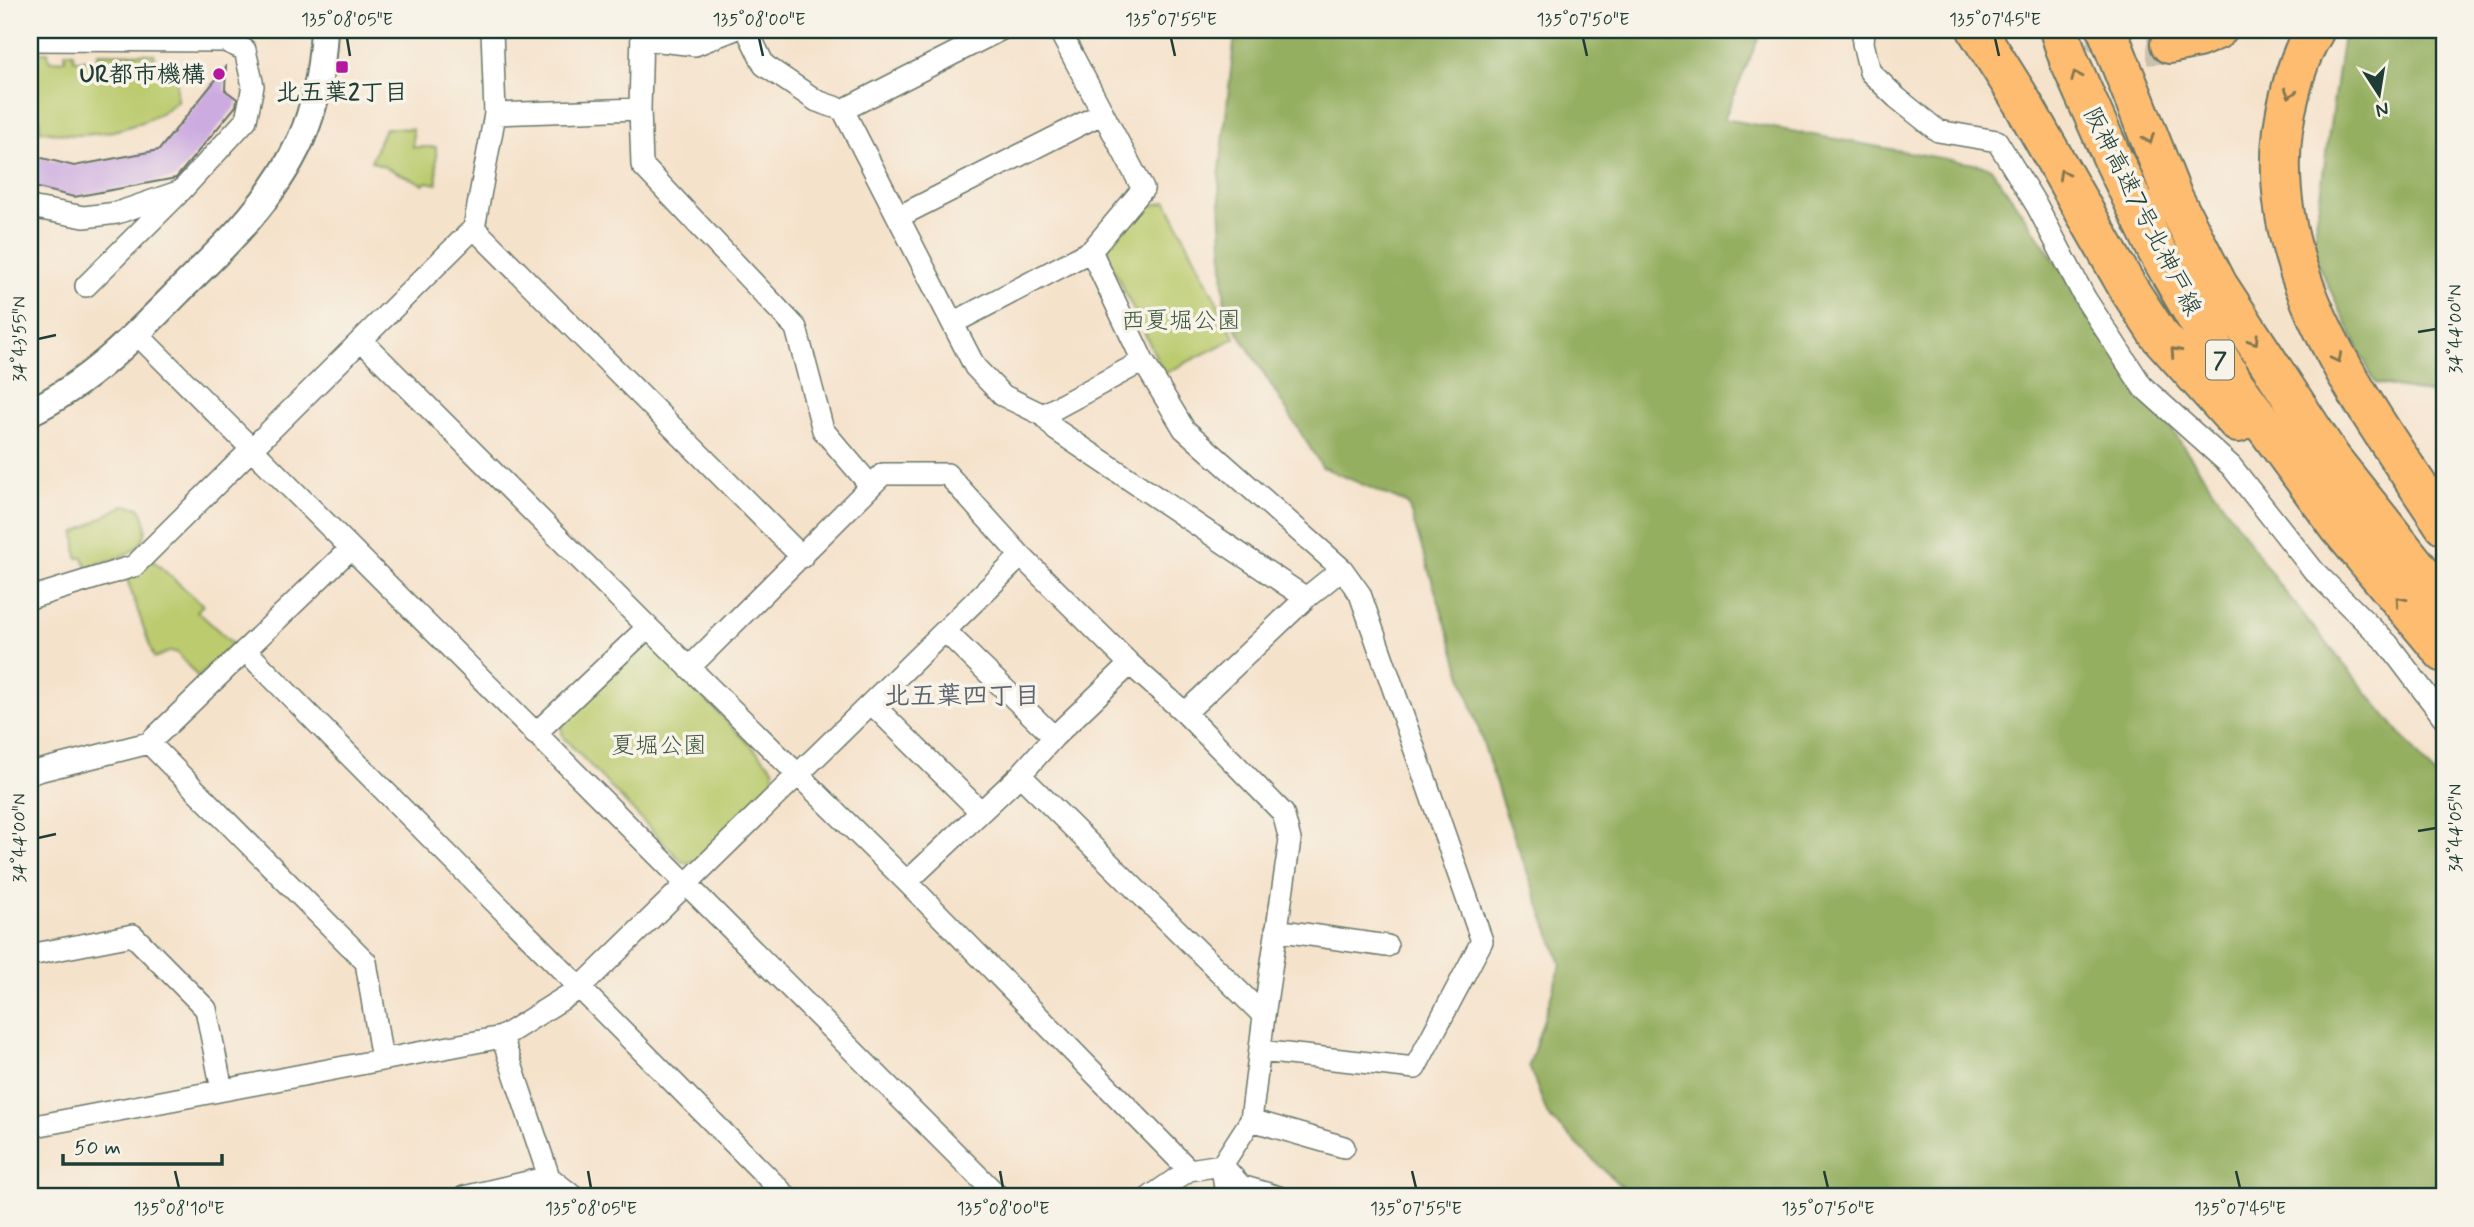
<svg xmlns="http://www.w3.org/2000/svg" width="2474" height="1227" viewBox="0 0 2474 1227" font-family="Mynerve,'Klee One',sans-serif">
<rect width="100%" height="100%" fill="#f7f3e8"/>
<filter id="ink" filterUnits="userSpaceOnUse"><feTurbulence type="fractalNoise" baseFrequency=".0143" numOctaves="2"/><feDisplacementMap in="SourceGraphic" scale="14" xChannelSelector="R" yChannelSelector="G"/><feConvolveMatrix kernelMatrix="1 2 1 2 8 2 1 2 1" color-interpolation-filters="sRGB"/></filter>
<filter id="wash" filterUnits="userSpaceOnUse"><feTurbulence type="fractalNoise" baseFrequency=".00686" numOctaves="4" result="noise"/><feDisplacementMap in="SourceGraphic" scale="28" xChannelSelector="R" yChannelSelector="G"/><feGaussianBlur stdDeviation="1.57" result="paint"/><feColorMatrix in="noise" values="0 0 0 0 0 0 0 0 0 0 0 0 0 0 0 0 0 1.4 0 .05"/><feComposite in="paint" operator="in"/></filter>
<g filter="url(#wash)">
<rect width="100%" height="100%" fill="#f5e2cb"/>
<path fill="#bbcb6e" stroke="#6d8451" stroke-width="2" d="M30,52H48L49,61L65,60V52L73,53L74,60H97L98,53L154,54L155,63H177V101C152,124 106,136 73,135C62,134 50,132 39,130L40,120L30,119Z
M385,128L413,129V147H436L437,184L427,182L423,184L371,161Z
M1167,202L1235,338L1164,374L1108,256L1109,241L1141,208Z
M124,505L140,508C162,550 117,558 87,568L83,557L77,558L75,533Z
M150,558L203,605L197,611L233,644L198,677L176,652H169L154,658L126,576Z
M650,644L773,768L775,784L699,863L682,862L563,737L560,721L637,648Z"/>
<path fill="#94af61" stroke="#5a764a" stroke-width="2" d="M1240,30H1762L1724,119L1990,167L2280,586L2444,787V1197H1632L1548,1116L1529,1066L1561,964L1503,806L1408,504L1322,467L1225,311L1219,178L1234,43Z
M2347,30H2444V396L2375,383L2312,252L2342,41Z"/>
<g id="blocks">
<path fill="#ccace0" d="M226,67L225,90L237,99L236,106L176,178L74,197L30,186V155L74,166L159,150Z"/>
</g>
</g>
<g filter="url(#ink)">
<use href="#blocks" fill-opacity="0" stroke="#6a7769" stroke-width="2"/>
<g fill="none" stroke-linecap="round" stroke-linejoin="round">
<path stroke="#cac1ad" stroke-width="38" stroke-dasharray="38 19" stroke-linecap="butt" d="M2093,30C2121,45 2138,48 2170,44"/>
<g stroke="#6a7769" stroke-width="24">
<path id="minor" d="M642,30L640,109L642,165L796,328L823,430L870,485
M747,30L764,65L817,101L843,110L975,367L1002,395L1043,415L1143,361
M1059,30L1143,189L1091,251L1143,361L1184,429L1342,569L1360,594L1482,941L1415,1068L1260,1051
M1864,30L1863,43L1870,72L1897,98L1938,131L1997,141L2037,206L2085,298L2142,386L2231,466L2314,571L2388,644L2444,718
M642,39L695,45L733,30
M30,40L225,41L245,50L253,86L246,120L181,191L117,213L84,217L30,207
M843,110L1000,30
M495,114L640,109
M898,217L1103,113
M474,228L802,557
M86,286L177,195
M953,323L1091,251
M137,334L999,1197
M361,340L648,627L907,882L1189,1170
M1043,415L1056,430L1306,598
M30,598L134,566L474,228L495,114L492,30
M945,631L1054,737
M245,650L787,1197
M689,668L883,474H947L1021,556L1130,664L1185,713L1283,813L1290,840L1264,1016L1251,1120L1222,1165L1226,1197
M871,703L980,811
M1185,713L1306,598L1342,569
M535,734L648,627
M149,743L366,962L382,1060
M30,773L149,743L350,549
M1020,775L1264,1016
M907,882L1020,775L1054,737L1130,664
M1276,930L1387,946
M30,955L133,935L206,1009L222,1090
M502,1037L549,1177
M1251,1120L1344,1147
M30,1127L502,1037L580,988L1021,556
M464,1197L549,1177L574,1197
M1150,1197L1189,1170L1222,1165L1241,1186L1279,1197"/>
</g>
<g stroke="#6a7769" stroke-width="30">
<path id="tertiary" d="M30,412C90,383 136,335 182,288C228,243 274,199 301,139C317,104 322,67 324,30"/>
</g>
<g stroke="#6a7769" stroke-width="42">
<path id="motorway" d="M1977,30L2018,95L2128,288L2158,334L2238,423
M2059,30L2069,60L2112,157L2157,251L2235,385L2339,527L2444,653
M2107,30L2172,195L2218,285L2331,458L2444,601
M2315,30C2303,49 2295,72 2290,94C2247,255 2361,399 2444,525
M2170,44L2198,38L2217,30"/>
</g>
<use href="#minor" stroke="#fff" stroke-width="21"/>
<use href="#tertiary" stroke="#fff" stroke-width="26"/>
<use href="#motorway" stroke="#fdbc6f" stroke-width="38"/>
</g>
<defs><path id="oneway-chevron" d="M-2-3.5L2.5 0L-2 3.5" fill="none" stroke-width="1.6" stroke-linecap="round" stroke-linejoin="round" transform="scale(1.75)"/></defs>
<g stroke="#83764f">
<use href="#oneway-chevron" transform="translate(2076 76) rotate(-114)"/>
<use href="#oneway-chevron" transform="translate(2290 93) rotate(105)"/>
<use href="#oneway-chevron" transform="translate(2149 139) rotate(68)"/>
<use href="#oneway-chevron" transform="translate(2063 174) rotate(-119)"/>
<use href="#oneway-chevron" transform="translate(2254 340) rotate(57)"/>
<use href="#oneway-chevron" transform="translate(2175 352) rotate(-132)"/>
<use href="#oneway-chevron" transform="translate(2337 358) rotate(63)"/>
<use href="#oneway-chevron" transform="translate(2400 601) rotate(-131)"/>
</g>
</g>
<path fill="none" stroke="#1f3d34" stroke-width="2.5" d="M347,38L350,56M759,38L763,56M1171,38L1175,56M1583,38L1587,56M1995,38L1999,56M2418,332L2436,329M38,339L56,335M2418,831L2436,828M38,838L56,834M175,1171L179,1188M588,1171L591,1188M1000,1171L1003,1188M1412,1171L1416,1188M1824,1171L1828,1188M2236,1171L2240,1188"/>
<g fill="#b5179e" stroke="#f7f3e8" stroke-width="2.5">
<rect x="335" y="60" width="14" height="14" rx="3.5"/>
<circle cx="219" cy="74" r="7"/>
</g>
<g text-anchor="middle" stroke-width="7" stroke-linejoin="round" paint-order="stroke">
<rect fill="#f7f3e8" stroke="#60746a" stroke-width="2" x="2206" y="340.5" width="28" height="39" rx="5"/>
<g font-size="23" font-weight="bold" fill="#1f3d34">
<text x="2220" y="368">7</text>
</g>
<g font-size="24" font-weight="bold" fill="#1f3d34" stroke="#f7f3e8" text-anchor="end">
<text x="205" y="82">UR都市機構</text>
<text x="342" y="100" text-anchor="middle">北五葉2丁目</text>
</g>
<g font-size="24" fill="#1f3d34" stroke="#f7f3e8">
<text transform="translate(2143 211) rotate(63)" y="8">阪神高速7号北神戸線</text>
</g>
<g font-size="24" fill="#3e5940" stroke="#f7f3e8">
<text x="1181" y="328">西夏堀公園</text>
<text x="659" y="753">夏堀公園</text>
</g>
<g font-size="26" font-weight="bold" fill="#5c6470" stroke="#f7f3e8">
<text x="962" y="704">北五葉四丁目</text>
</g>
</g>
<rect width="2474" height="1227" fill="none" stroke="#f7f3e8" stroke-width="77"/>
<g transform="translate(2379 94) rotate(168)" stroke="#f7f3e8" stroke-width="5" paint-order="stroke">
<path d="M0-5L12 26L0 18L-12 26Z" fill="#1f3d34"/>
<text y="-10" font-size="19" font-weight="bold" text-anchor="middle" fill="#1f3d34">N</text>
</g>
<path d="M63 1154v10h159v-10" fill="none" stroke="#1f3d34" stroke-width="3.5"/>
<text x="74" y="1154" font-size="21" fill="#1f3d34" stroke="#f7f3e8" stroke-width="5" paint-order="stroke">50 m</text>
<rect x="38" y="38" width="2398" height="1150" fill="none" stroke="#1f3d34" stroke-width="2.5"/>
<g font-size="18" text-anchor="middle" fill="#1f3d34">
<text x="347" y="25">135°08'05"E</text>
<text x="759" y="25">135°08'00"E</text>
<text x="1171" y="25">135°07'55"E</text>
<text x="1583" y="25">135°07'50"E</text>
<text x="1995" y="25">135°07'45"E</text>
<text transform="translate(2455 329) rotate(-90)" y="6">34°44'00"N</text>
<text transform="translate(19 339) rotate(-90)" y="6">34°43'55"N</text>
<text transform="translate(2455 828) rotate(-90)" y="6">34°44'05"N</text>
<text transform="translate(19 838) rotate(-90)" y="6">34°44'00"N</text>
<text x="179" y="1214">135°08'10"E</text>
<text x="591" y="1214">135°08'05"E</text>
<text x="1003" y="1214">135°08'00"E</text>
<text x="1416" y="1214">135°07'55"E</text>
<text x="1828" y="1214">135°07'50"E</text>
<text x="2240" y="1214">135°07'45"E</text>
</g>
</svg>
